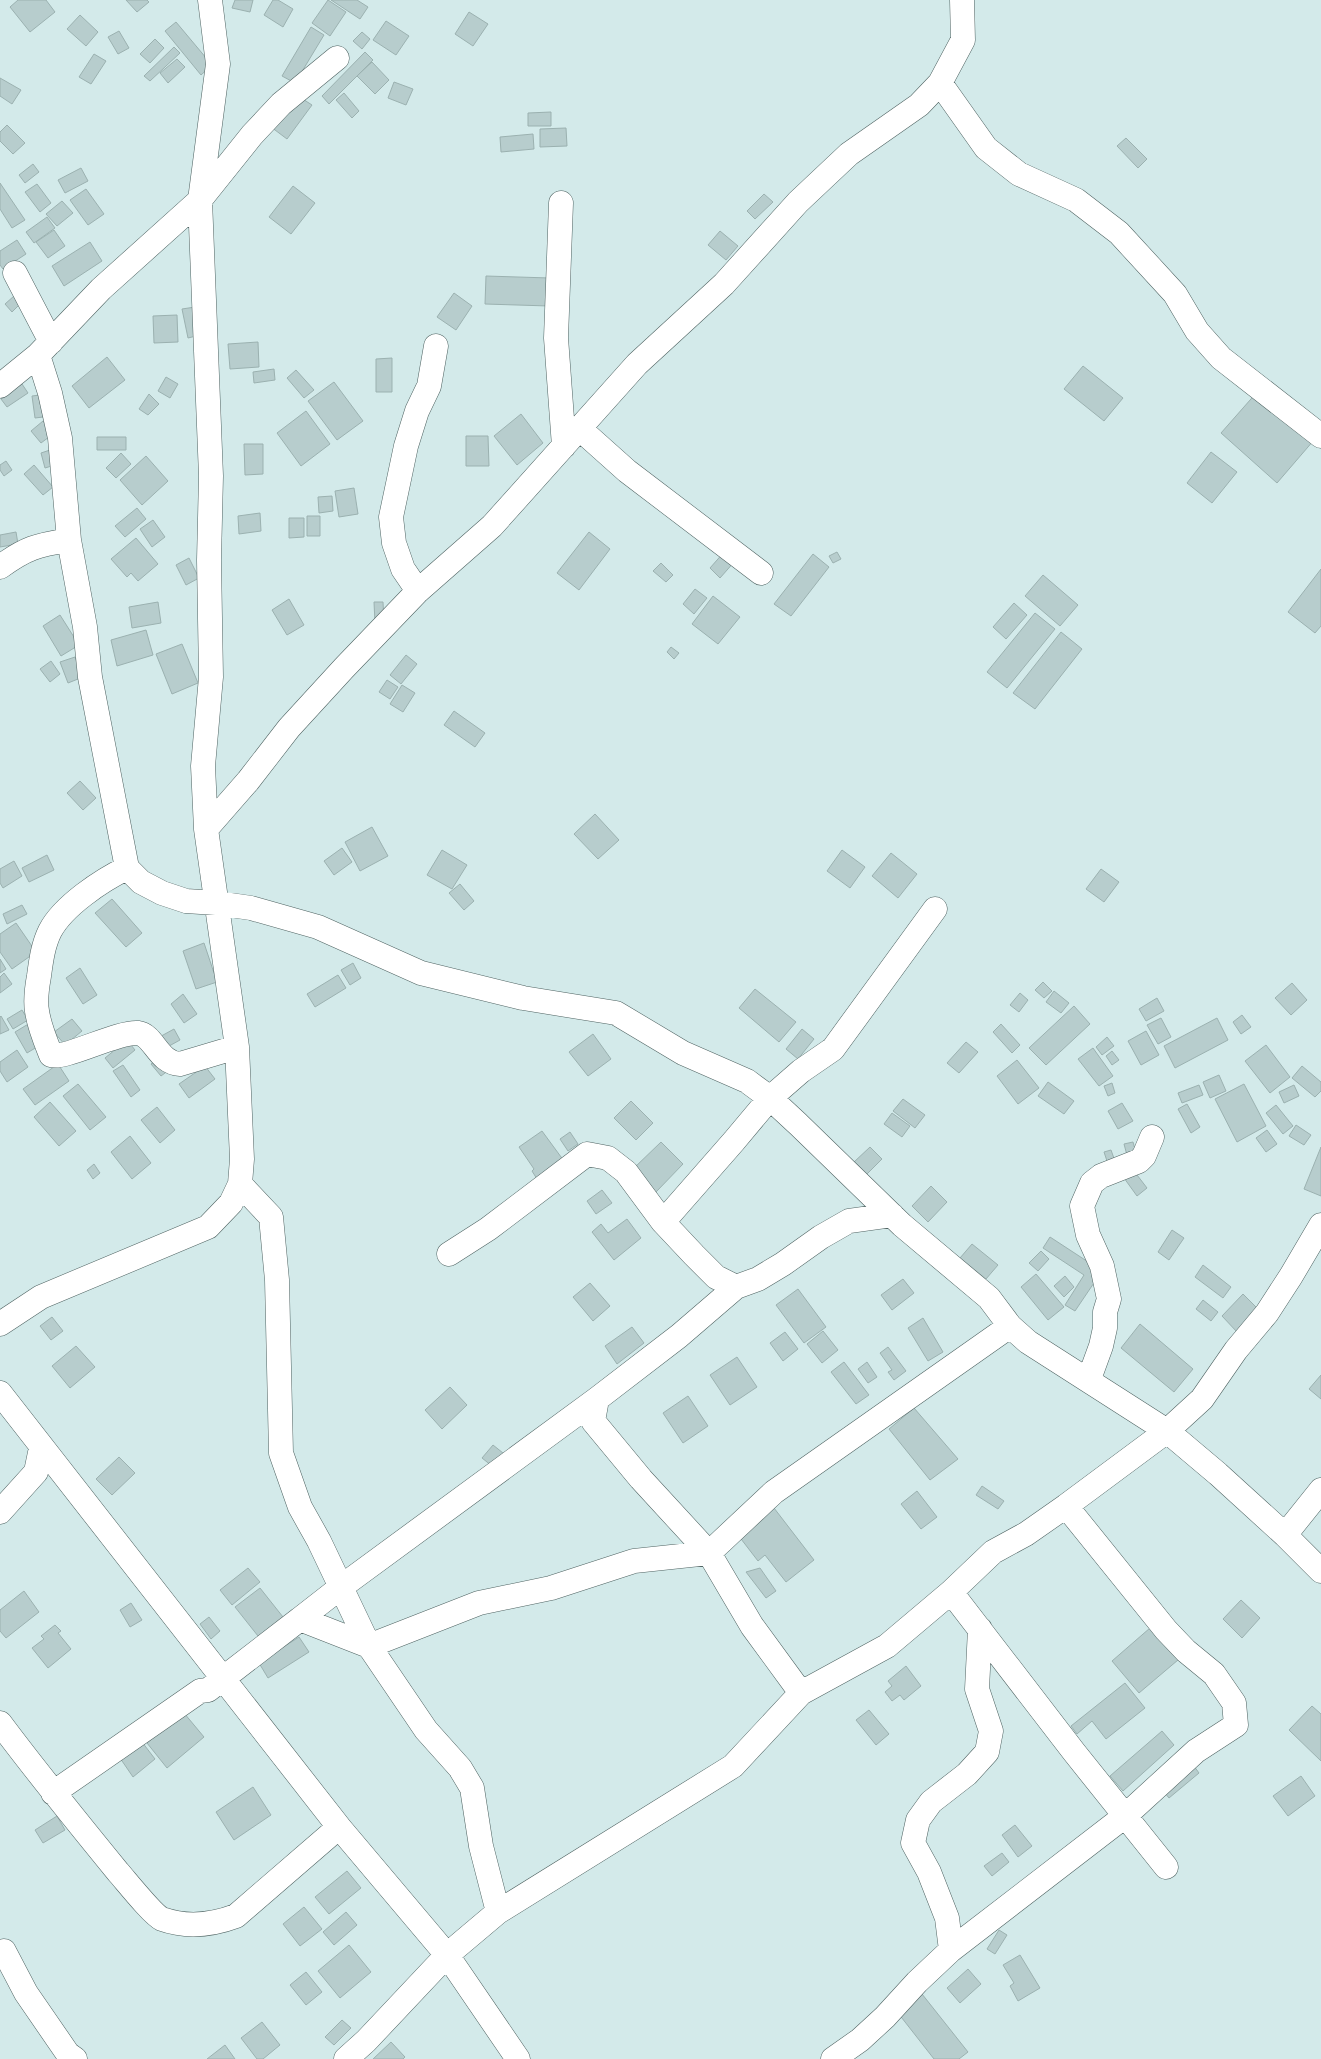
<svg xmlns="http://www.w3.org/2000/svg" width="1321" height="2059" viewBox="0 0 1321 2059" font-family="'Public Sans',sans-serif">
<rect width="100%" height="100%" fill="#d3eaea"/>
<path fill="#b7cdcd" stroke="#9bb1b0" d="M18,0H46L55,12L30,32L10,7Z
M126,0H147L149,2L137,12Z
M235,0H253L250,12L232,8Z
M273,0H278L293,9L283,27L264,15Z
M328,0L346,12L330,36L312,23Z
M331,0H357L368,7L360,19Z
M469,12L488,24L473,46L455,34Z
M80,15L98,32L86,46L67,29Z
M386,21L409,36L396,55L373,40Z
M176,22L212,65L201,75L165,31Z
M311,27L324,35L295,83L282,76Z
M119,31L129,48L118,54L108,37Z
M362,32L370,39L362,49L353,41Z
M155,39L164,48L150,63L140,54Z
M174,47L180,53L150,81L144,76Z
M365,52L373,60L329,104L322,96Z
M94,54L106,61L91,84L79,77Z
M177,59L185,67L168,83L160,73Z
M372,62L389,80L375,94L357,76Z
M0,78L21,90L12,104L0,96Z
M394,82L413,89L406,105L388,98Z
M344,93L359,111L352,118L336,100Z
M295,94L312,105L287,139L271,127Z
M551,112V126H528V113Z
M7,125L25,143L13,154L0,141V132Z
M566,128L567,146L540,147V129Z
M533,134L534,149L501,152L500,137Z
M1126,138L1147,159L1138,168L1117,146Z
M33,164L39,172L25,183L19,175Z
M81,168L88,181L65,193L58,180Z
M0,183L25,220L12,228L0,209Z
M37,184L51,203L40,212L25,192Z
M293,186L315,203L291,234L269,217Z
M86,189L104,214L88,225L70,200Z
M764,194L773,202L755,219L747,211Z
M62,201L73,213L57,226L46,214Z
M47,217L55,228L34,243L26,232Z
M54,230L65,246L48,258L36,242Z
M720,231L738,246L726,260L708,245Z
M17,240L26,254L3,269L0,265V251Z
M90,242L102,261L64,286L52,266Z
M486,276L550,278L549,306L485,304Z
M454,293L472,306L456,330L437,317Z
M14,296L20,304L12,312L5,304Z
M195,307L200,335L188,338L182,309Z
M177,315L178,342L154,343L153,316Z
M258,342L259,367L230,369L228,344Z
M107,357L125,380L89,408L72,386Z
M392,358V392H376V359Z
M1083,366L1123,398L1104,421L1064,389Z
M274,369L275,380L254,383L253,372Z
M296,370L314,390L304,398L287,378Z
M166,377L178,384L170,398L158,391Z
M334,382L363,421L337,440L308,401Z
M22,384L28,393L7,407L1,399Z
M1258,391L1314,440L1277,483L1221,433Z
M149,394L159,404L148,415L139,409Z
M40,395L43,417L35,418L32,396Z
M306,411L330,444L301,466L277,433Z
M521,414L543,443L517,465L494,436Z
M43,421L53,434L41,443L31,431Z
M466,436H488L489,466H466Z
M97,437H126V450H97Z
M244,444H263V474L245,475Z
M50,450L55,465L45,468L41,453Z
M1211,452L1237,472L1212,503L1187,483Z
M121,453L131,464L116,478L106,468Z
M146,456L168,481L142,505L120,480Z
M6,461L12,470L4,476L0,470V465Z
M34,465L53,487L43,495L24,474Z
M354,488L358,514L339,517L335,491Z
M332,496L333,511L319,513L318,497Z
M137,508L146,519L125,537L115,526Z
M260,513L261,531L239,534L238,516Z
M307,516H320V536H307Z
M289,518H304V537L289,538Z
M153,520L165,537L152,547L140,529Z
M16,532L18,544L0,547V535Z
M589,532L610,549L579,590L557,573Z
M136,538L158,564L138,581L131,573L127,577L111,559Z
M725,551L735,561L720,578L710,568Z
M837,552L841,559L833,563L829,556Z
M813,554L829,567L791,616L774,604Z
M189,558L199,578L186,585L176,565Z
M661,563L673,575L666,582L653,571Z
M1321,569V626L1315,633L1288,612Z
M1043,575L1078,605L1060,626L1025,596Z
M695,589L707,598L694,614L683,604Z
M713,596L740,617L718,644L692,624Z
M289,599L304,625L287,635L272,610Z
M158,602L161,623L132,628L129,607Z
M374,602H383L384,622L375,623Z
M1014,603L1027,615L1006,639L993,627Z
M1035,613L1055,629L1007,688L987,672Z
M60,615L79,645L61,656L43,626Z
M146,630L153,655L117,666L111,640Z
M1061,632L1082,649L1035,709L1013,693Z
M182,644L198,683L172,694L156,654Z
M671,647L679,653L674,659L667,652Z
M406,655L417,664L401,684L390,675Z
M75,657L83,677L68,683L60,662Z
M51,661L60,674L50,682L40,669Z
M387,680L398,687L390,699L379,692Z
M402,685L415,693L403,712L390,704Z
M454,711L485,733L475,747L444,725Z
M80,781L96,798L83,810L67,793Z
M595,814L619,840L598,859L574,834Z
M372,827L388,856L360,871L345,842Z
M342,848L352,862L334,875L324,861Z
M442,850L467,865L452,889L427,875Z
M842,850L865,867L850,888L827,871Z
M891,853L917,874L898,898L872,876Z
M47,855L54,870L29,882L22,868Z
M14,861L22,876L3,888L0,883V869Z
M1101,869L1119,882L1104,902L1086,889Z
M460,884L474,901L464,910L449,893Z
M112,899L142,933L126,947L95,913Z
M22,905L27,914L7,924L3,914Z
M16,923L36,952L12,969L0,952V934Z
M204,943L217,982L196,989L183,951Z
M0,959L6,969L0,973Z
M353,963L361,978L350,985L341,970Z
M80,968L97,995L83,1004L66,978Z
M4,973L12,984L0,993V977Z
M338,975L346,988L315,1007L307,994Z
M1043,982L1052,991L1044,998L1035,990Z
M1292,983L1307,1000L1291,1015L1275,998Z
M755,989L796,1022L779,1042L739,1008Z
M1054,991L1069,1003L1061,1013L1046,1002Z
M1020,993L1028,1000L1019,1012L1010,1005Z
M183,994L197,1014L184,1023L171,1004Z
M1157,998L1164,1011L1146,1021L1139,1009Z
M1074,1006L1090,1024L1046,1065L1029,1048Z
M22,1010L28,1020L13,1029L7,1019Z
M1242,1015L1251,1027L1241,1034L1233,1022Z
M1,1016L9,1030L0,1034V1017Z
M1161,1018L1171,1037L1158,1044L1147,1025Z
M1217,1018L1228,1040L1175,1068L1164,1046Z
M72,1019L82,1031L65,1045L54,1032Z
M30,1023L42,1044L27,1053L15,1032Z
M1001,1024L1020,1045L1012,1053L993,1032Z
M174,1029L180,1040L160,1051L154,1040Z
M802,1029L814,1039L798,1059L786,1049Z
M1146,1031L1159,1055L1141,1065L1128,1041Z
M593,1034L611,1059L588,1076L569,1052Z
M1107,1037L1114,1046L1102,1055L1096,1047Z
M127,1040L135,1050L113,1068L105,1058Z
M966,1042L978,1052L959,1073L947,1063Z
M1266,1045L1290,1077L1270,1093L1245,1061Z
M1093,1048L1113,1076L1099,1086L1078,1059Z
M17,1050L28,1067L7,1082L0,1071V1062Z
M1112,1051L1119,1060L1112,1065L1106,1056Z
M160,1057L169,1070L161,1076L151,1064Z
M1017,1060L1039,1088L1018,1104L997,1076Z
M58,1064L69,1081L35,1105L23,1089Z
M123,1065L140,1090L131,1097L113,1071Z
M205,1066L215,1079L189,1098L179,1084Z
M1302,1066L1321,1082V1091L1315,1097L1292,1078Z
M1219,1075L1226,1091L1210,1098L1203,1082Z
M1048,1082L1074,1101L1064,1114L1038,1096Z
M1112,1083L1115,1093L1108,1096L1104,1086Z
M78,1084L106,1117L90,1130L63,1096Z
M1244,1084L1266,1126L1237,1142L1215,1099Z
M1199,1085L1203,1095L1182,1103L1178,1093Z
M1294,1085L1299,1096L1284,1103L1279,1092Z
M903,1099L925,1115L915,1128L893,1111Z
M631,1101L653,1123L636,1140L614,1118Z
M50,1102L76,1131L59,1146L34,1117Z
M1122,1103L1133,1121L1118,1129L1108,1111Z
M1187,1104L1200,1127L1191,1133L1178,1109Z
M1276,1105L1293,1126L1283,1134L1266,1113Z
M157,1107L175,1130L160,1143L141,1120Z
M892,1113L910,1126L902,1137L884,1124Z
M1296,1125L1311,1135L1304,1145L1289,1136Z
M1267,1130L1277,1144L1266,1152L1256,1138Z
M542,1131L564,1161L537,1179L532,1171L534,1169L519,1147Z
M570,1132L578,1144L568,1151L560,1139Z
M130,1136L151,1163L132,1179L111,1152Z
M661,1142L683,1164L656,1192L633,1169Z
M1133,1142L1137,1157L1128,1159L1124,1144Z
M870,1147L882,1159L866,1175L854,1162Z
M1321,1147V1196L1304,1189Z
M1111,1150L1116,1164L1109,1167L1104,1152Z
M94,1164L100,1173L93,1179L87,1170Z
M1134,1171L1147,1188L1137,1196L1124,1178Z
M931,1186L947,1202L928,1222L912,1206Z
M602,1190L612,1203L596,1214L587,1201Z
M627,1219L641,1238L614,1260L592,1232L601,1224L608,1233Z
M1172,1230L1184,1238L1169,1260L1158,1252Z
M1050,1237L1102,1271L1075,1311L1065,1305L1084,1275L1043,1248Z
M972,1244L998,1265L986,1279L960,1258Z
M1041,1251L1049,1259L1038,1271L1029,1263Z
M1203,1265L1231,1287L1223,1298L1195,1277Z
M1036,1274L1064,1307L1048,1320L1021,1287Z
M1065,1276L1074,1287L1064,1297L1054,1286Z
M903,1279L914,1293L892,1310L881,1295Z
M590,1283L610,1306L593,1321L573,1297Z
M798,1289L826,1327L804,1343L776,1305Z
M1243,1294L1259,1310L1237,1332L1222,1316Z
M1203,1300L1218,1312L1211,1321L1196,1309Z
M52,1317L63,1331L51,1340L40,1326Z
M923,1318L943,1352L928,1361L908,1328Z
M1140,1324L1193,1369L1174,1392L1121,1348Z
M632,1327L644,1343L617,1364L605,1346Z
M823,1331L838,1350L822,1363L807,1344Z
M785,1332L798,1349L783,1361L770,1343Z
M76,1346L95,1367L70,1388L52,1366Z
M888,1347L906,1371L894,1380L888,1372L892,1370L880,1353Z
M737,1357L757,1387L730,1405L710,1375Z
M844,1362L869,1395L856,1404L831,1372Z
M867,1362L877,1377L868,1383L858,1369Z
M1321,1375V1399L1309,1389Z
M450,1387L467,1405L442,1429L425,1410Z
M688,1396L708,1426L683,1443L663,1413Z
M914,1408L958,1459L930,1480L889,1429Z
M493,1445L503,1453L492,1466L482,1458Z
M119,1457L135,1473L112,1495L96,1479Z
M982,1486L1004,1501L998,1509L976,1495Z
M917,1491L937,1517L921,1529L901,1504Z
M774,1508L814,1560L786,1582L765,1555L758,1561L738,1535Z
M248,1568L260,1582L232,1605L220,1590Z
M760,1568L776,1591L766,1598L746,1572Z
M260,1588L283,1617L258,1636L235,1607Z
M24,1591L39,1612L6,1638L0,1631V1610Z
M1241,1600L1260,1618L1242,1638L1223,1619Z
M131,1603L142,1620L130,1627L120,1610Z
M209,1617L220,1631L211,1639L200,1624Z
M55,1625L61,1631L58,1633L71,1649L48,1668L32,1648L44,1639L41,1636Z
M1150,1628L1178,1660L1139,1693L1112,1661Z
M299,1637L309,1652L268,1678L259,1663Z
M906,1666L921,1686L904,1700L900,1695L892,1701L885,1692L892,1686L888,1681Z
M1125,1683L1145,1708L1106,1739L1092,1721L1077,1734L1071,1726Z
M1312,1706L1321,1714V1761L1289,1730Z
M869,1710L889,1734L876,1745L856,1720Z
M184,1713L204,1737L167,1768L147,1743Z
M1162,1731L1174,1745L1123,1791L1110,1776Z
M142,1742L155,1759L133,1777L120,1758Z
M1191,1762L1199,1773L1169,1798L1160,1787Z
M1301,1776L1315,1796L1288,1816L1273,1796Z
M253,1787L271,1815L234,1840L216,1812Z
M57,1816L65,1830L43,1843L35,1830Z
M1015,1825L1032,1846L1018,1857L1002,1835Z
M1002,1853L1009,1862L992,1876L984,1866Z
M347,1871L361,1888L329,1914L315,1897Z
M304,1907L322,1929L300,1946L283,1924Z
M346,1912L357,1925L334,1945L323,1932Z
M999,1930L1007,1935L995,1954L987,1949Z
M349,1945L371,1972L340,1998L318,1971Z
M1020,1955L1040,1988L1018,2001L1010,1986L1014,1983L1003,1965Z
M968,1969L981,1984L960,2003L947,1988Z
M306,1972L322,1992L306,2005L290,1985Z
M922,1994L968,2052L959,2059H934L898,2013Z
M342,2020L351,2028L334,2045L325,2037Z
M262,2022L280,2045L263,2059H257L241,2038Z
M391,2042L405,2057L403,2059H373Z
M225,2045L235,2059H207Z"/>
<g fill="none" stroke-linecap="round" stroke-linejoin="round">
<g stroke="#4f6362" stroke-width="25">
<path id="minor" d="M940,83L986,148L1019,174L1076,200L1119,233L1175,294L1197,331L1221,358L1321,436
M561,203L556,338L564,446
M15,273L51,342
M38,355L50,393L60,438L69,540L85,627L90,677L127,868L141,882L162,893L186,901L216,903L251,908L318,927L421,973L523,998L616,1013L683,1053L747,1081L770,1098L798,1124L902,1225L989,1298L1010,1326L1028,1342L1167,1431L1218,1474L1285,1535L1321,1571
M0,386L38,355L101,289L200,200L218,64L210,0
M580,429L627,471L761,573
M0,567C26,548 37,545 69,540
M418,591L403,569L394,543L391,517L406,446L417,411L429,386L436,346
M206,829L248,781L289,728L344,668L418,591L492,526L637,364L724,284L798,202L849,154L919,105L940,83L963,40L962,0
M127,868C102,880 63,906 50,931C43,945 41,961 39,976C37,987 35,1000 37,1011C39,1026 45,1040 51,1055C64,1060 118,1031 138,1033C154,1035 158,1063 180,1064L237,1047
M240,1184L271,1217L277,1280L281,1453L300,1507L319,1541L369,1646L426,1730L460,1768L472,1788L481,1846L498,1912
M663,1222L734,1141L770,1098L801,1071L833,1049L935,909
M449,1254L488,1229L587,1154L608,1158L626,1172L663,1222L694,1255L716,1277L736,1287L758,1279L783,1264L821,1237L849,1221L892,1215
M0,1324L41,1297L208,1227L231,1203L240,1184L242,1159L237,1047L206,829L203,766L211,677L209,560L211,476L200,200L252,135L281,104L337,58
M1089,1379L1101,1346L1105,1328V1312L1109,1299L1102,1266L1088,1235L1082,1206L1092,1183L1101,1176L1139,1161L1144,1156L1152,1137
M0,1393L339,1827L447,1955L518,2059
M0,1512L36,1472L41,1448
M1285,1535L1321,1490
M951,1592L1074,1752L1166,1867
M300,1619L341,1587L597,1399L679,1336L736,1287
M801,1693L752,1626L709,1553L774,1492L1010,1326
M0,1723C38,1774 78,1823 118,1872C126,1881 153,1915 162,1919C187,1928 212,1925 236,1916L339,1827
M53,1793L200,1691L208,1690L300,1619L369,1646L479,1603L551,1588L634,1561L709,1553L641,1479L593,1421L597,1399
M951,1950L947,1918L929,1872L913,1843L918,1820L931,1802L967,1774L987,1752L991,1731L977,1689L980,1629
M4,1951L26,1993L68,2054L75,2059
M346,2059L366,2041L447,1955L498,1912L733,1766L801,1693L887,1646L951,1592L993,1552L1026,1534L1066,1506L1167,1431L1202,1399L1236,1350L1267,1313L1291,1276L1321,1225
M833,2059L860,2040L885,2017L917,1982L951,1950L1125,1816L1196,1751L1236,1725L1234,1703L1214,1674L1186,1651L1166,1630L1066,1506"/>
</g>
<use href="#minor" stroke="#fff" stroke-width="24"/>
</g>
</svg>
